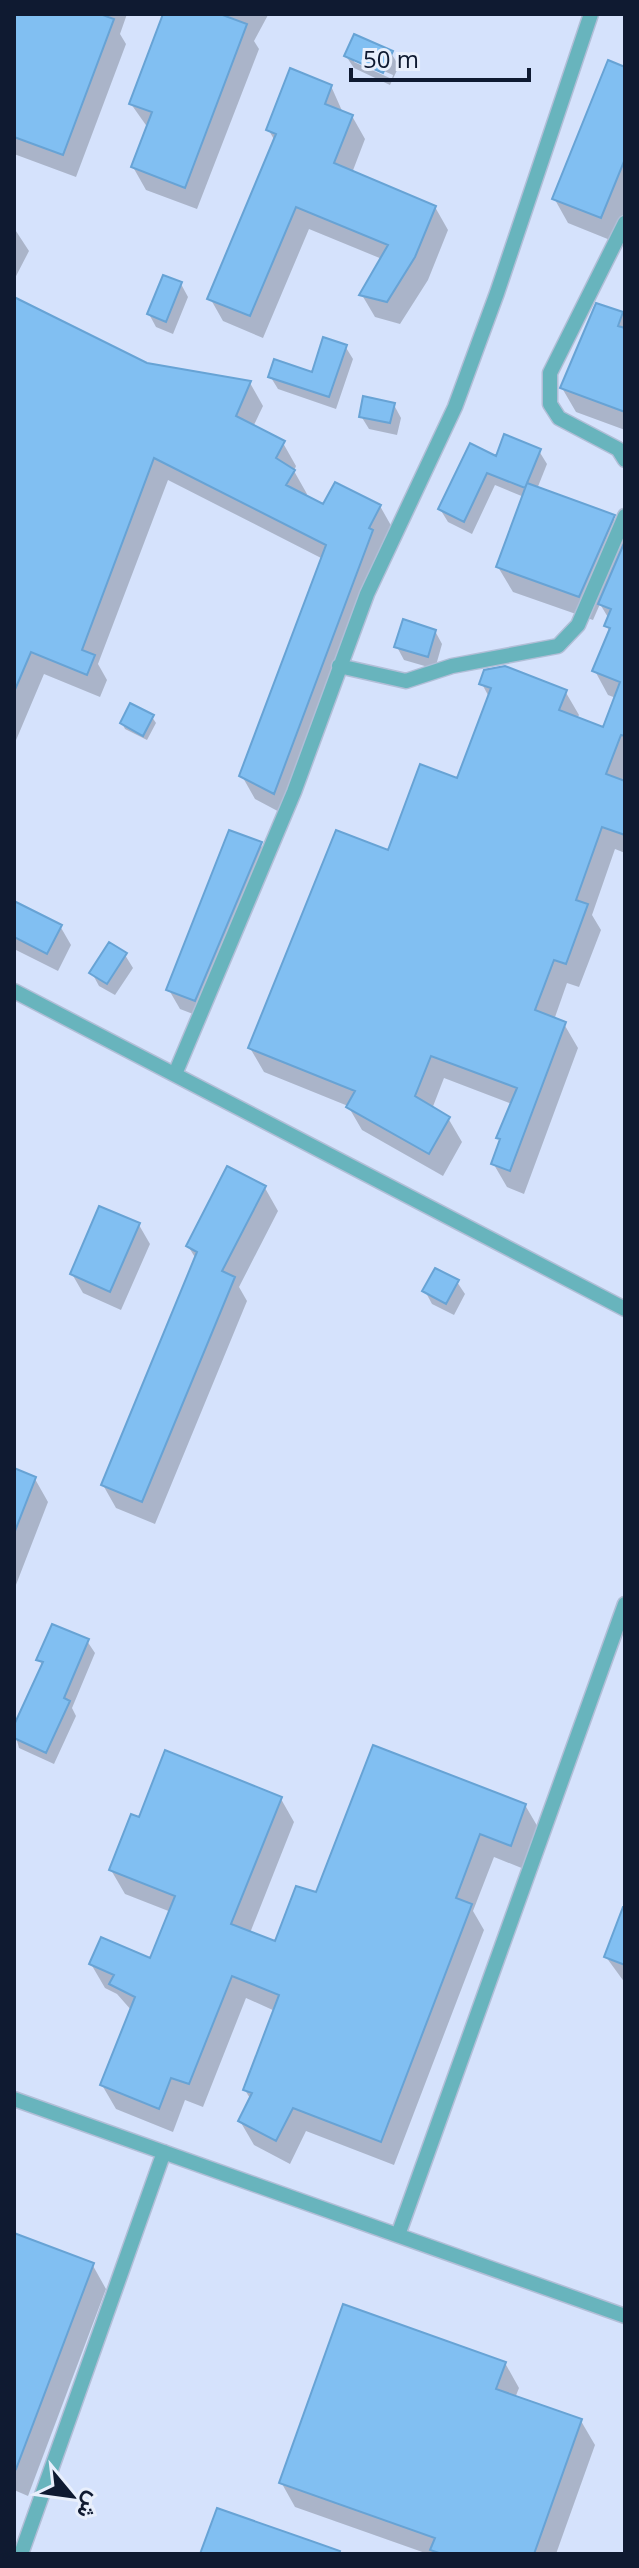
<svg xmlns="http://www.w3.org/2000/svg" width="639" height="2568" viewBox="0 0 639 2568" font-family="'Open Sans',Vazirmatn,sans-serif">
<rect width="100%" height="100%" fill="#d5e2fc"/>
<path fill="#0003" fill-rule="evenodd" d="M14,14H127L120,34L126,44L76,177L14,154Z
M164,14L268,15L254,41L259,49L197,209L146,190L133,167L148,128L131,104Z
M391,53L399,66L390,85L354,68L346,56ZM354,58L393,75L392,79L354,62Z
M625,69V216L615,242L568,223L554,198Z
M331,86L343,113L352,116L365,139L352,173L435,207L448,230L428,280L400,324L375,317L362,295L382,259L309,229L263,338L223,321L210,298L275,141L268,129Z
M14,228L29,251L14,280Z
M181,284L188,297L173,334L156,327L149,314Z
M14,299L147,365L250,383L263,406L253,427L283,443L296,466L294,471L307,494L305,497L324,507L380,506L393,529L287,816L255,799L242,776L323,559L168,480L98,664L107,680L100,697L44,674L14,745Z
M598,305L625,315V430L576,412L562,388Z
M345,346L353,359L336,409L278,389L270,376L313,375Z
M394,405L401,418L397,435L369,429L361,416Z
M539,451L547,464L537,489L613,517L625,537V853L615,849L592,915L601,930L579,987L567,983L554,1020L564,1024L578,1048L524,1194L507,1187L493,1163L512,1104L444,1078L432,1109L448,1118L462,1142L443,1176L362,1130L348,1106L264,1072L250,1048L389,852L458,781L489,697L482,684L565,691L579,715L577,719L604,729L616,698L608,695L595,671L610,632L606,625L609,619L600,604L593,620L513,592L498,567L524,497L495,485L472,534L448,522L440,509L497,459Z
M435,631L442,644L435,669L404,660L397,647Z
M152,717L156,723L147,740L125,729L122,723Z
M260,844L272,863L206,1019L180,1009L169,990Z
M14,903L60,926L71,945L58,971L14,949Z
M125,955L133,968L115,995L99,986L92,973Z
M265,1188L278,1211L239,1287L247,1301L155,1524L116,1508L103,1485L196,1259L188,1246Z
M139,1225L150,1244L121,1310L83,1293L72,1274Z
M457,1282L465,1294L454,1315L432,1304L425,1291Z
M14,1471L35,1479L48,1502L14,1590Z
M87,1641L95,1653L72,1708L76,1716L54,1764L19,1748L14,1730L43,1667L39,1659Z
M281,1799L294,1822L250,1933L276,1944L318,1894L525,1805L539,1829L524,1869L494,1857L473,1911L484,1930L394,2165L306,2131L290,2164L254,2145L240,2121L251,2100L245,2090L275,2011L246,1998L203,2107L185,2100L173,2132L116,2109L102,2085L132,2011L117,1994L105,1988L91,1964L152,1961L171,1912L125,1894L111,1870L140,1820Z
M625,1909V1983L606,1957Z
M14,2235L92,2264L106,2289L28,2496L14,2490Z
M505,2363L519,2388L515,2398L581,2421L595,2445L556,2554H428L295,2507L281,2482Z"/>
<path fill="#81bff2" stroke="#67a3d5" stroke-width="2" d="M14,14H100L114,19L63,155L14,137Z
M163,14H220L247,24L185,188L131,167L152,112L129,104Z
M354,34L393,51L383,73L344,56Z
M608,60L625,67V159L601,218L552,199Z
M290,68L332,85L325,104L353,115L334,163L436,206L415,257L387,302L359,295L388,245L296,207L250,316L207,299L276,134L266,130Z
M163,275L182,282L166,322L147,314Z
M14,297L147,363L251,381L236,416L285,441L276,458L295,470L286,485L323,504L335,482L381,505L369,528L373,530L274,794L239,776L326,545L154,458L82,650L95,655L87,675L31,652L14,692Z
M596,303L623,312L618,326L625,328V412L560,388Z
M323,337L347,345L329,397L268,377L274,359L312,372Z
M363,396L395,403L390,423L359,417Z
M504,434L541,449L525,488L487,473L464,522L438,509L470,443L496,456Z
M527,483L615,515L579,597L496,567Z
M625,541V736L621,735L606,774L625,781V835L602,827L576,900L588,904L566,964L554,960L535,1010L566,1022L510,1171L491,1164L500,1139L496,1138L517,1088L431,1056L415,1096L450,1117L429,1154L346,1107L355,1091L248,1048L336,830L388,850L420,764L457,778L491,688L479,684L484,670L505,666L567,690L559,710L603,727L620,682L592,671L610,628L604,626L611,609L598,604Z
M403,619L436,630L428,657L394,647Z
M130,703L154,715L143,736L120,723Z
M229,830L262,842L195,1001L166,990Z
M14,901L62,925L47,954L14,937Z
M109,942L127,953L107,984L89,973Z
M227,1166L266,1186L222,1271L235,1277L142,1502L101,1485L197,1252L186,1246Z
M99,1206L140,1223L110,1292L70,1274Z
M435,1268L459,1280L446,1304L422,1291Z
M14,1468L36,1477L15,1531H14Z
M52,1624L89,1639L64,1698L70,1701L46,1753L14,1738V1725L43,1662L36,1660Z
M373,1745L526,1804L511,1846L480,1834L456,1898L472,1904L381,2142L293,2108L276,2141L238,2121L252,2093L243,2090L279,1995L232,1976L189,2084L171,2078L159,2109L100,2085L135,1997L109,1984L114,1975L89,1964L101,1937L150,1958L175,1896L109,1870L131,1814L139,1817L165,1750L282,1797L231,1924L275,1941L296,1886L316,1892Z
M623,1907H625V1965L604,1957Z
M14,2233L94,2263L16,2469L14,2468Z
M343,2304L506,2362L496,2389L582,2419L534,2554H442L430,2550L435,2538L279,2483Z
M217,2508L340,2551L339,2554H200Z"/>
<g fill="none" stroke-linecap="round" stroke-linejoin="round">
<g stroke="#b1bed7" stroke-width="17">
<path id="lane" d="M625,223L550,373V404L559,418L618,449L625,460
M339,666L406,681L452,666L558,646L578,625L625,516
M14,991L625,1309
M175,1074L294,792L367,594L455,407L497,293L591,14
M14,2099L625,2316
M398,2235L625,1604
M21,2554L164,2152"/>
</g>
<use href="#lane" stroke="#68b4bd" stroke-width="14"/>
</g>
<rect width="639" height="2568" fill="none" stroke="#0f1a31" stroke-width="32"/>
<g transform="translate(72 2496) rotate(119)" stroke="#e8effc" stroke-width="6" paint-order="stroke">
<path d="M0-6L14 30L0 20L-14 30Z" fill="#0f1a31"/>
<text y="-12" font-size="22" font-weight="bold" text-anchor="middle" fill="#0f1a31">ش</text>
</g>
<path d="M351 68v12h178v-12" fill="none" stroke="#0f1a31" stroke-width="4"/>
<text x="363" y="68" font-size="24" fill="#0f1a31" stroke="#e8effc" stroke-width="6" paint-order="stroke">50 m</text>
</svg>
